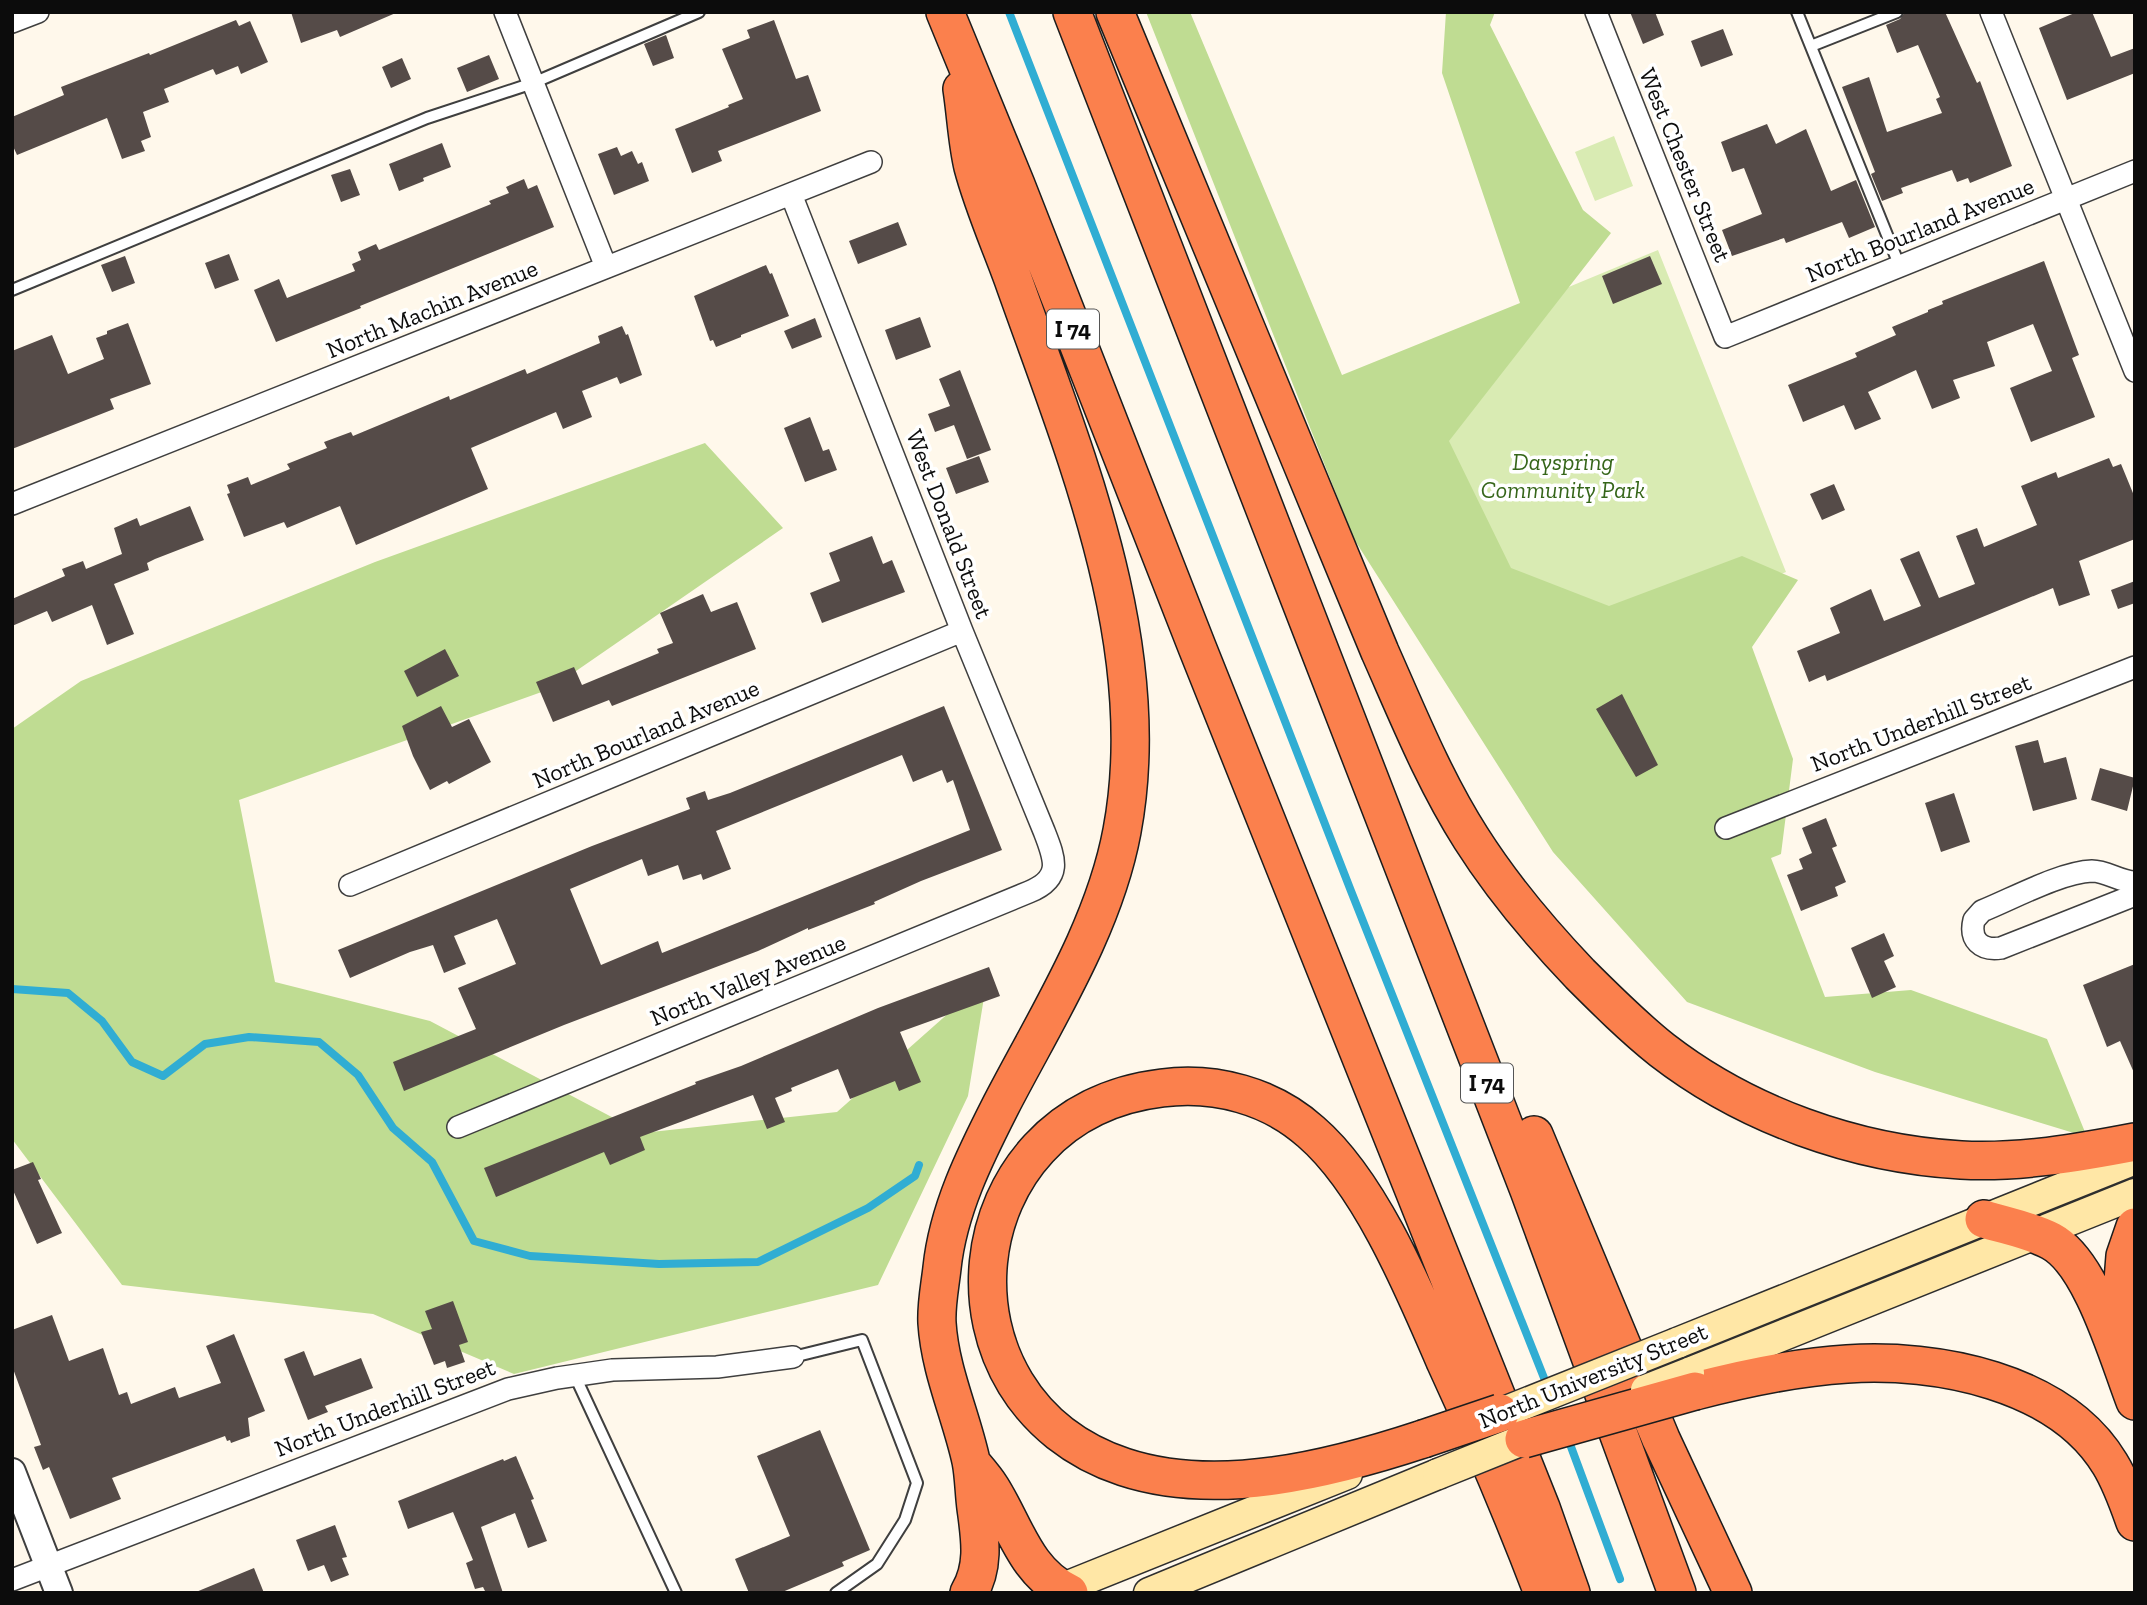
<svg xmlns="http://www.w3.org/2000/svg" width="2147" height="1605" viewBox="0 0 2147 1605" font-family="'Zilla Slab',serif">
<rect width="100%" height="100%" fill="#fff8eb"/>
<path fill="#d9ebb3" d="M1614,136L1633,186L1595,201L1575,152Z
M1658,250L1786,572L1502,685L1337,383Z"/>
<path fill="#bfdc92" d="M1146,12H1190L1342,375L1520,303L1442,73L1446,12H1495L1490,25L1583,210L1611,233L1449,441L1511,568L1609,606L1742,556L1798,580L1752,647L1793,759L1781,854L1771,858L1825,997L1911,990L2047,1039L2087,1137L1875,1072L1687,1002L1553,852L1354,539Z
M705,443L783,528L550,689L239,800L275,982L430,1021L642,1133L837,1112L987,979L968,1096L878,1285L514,1374L373,1314L122,1285L12,1139V729L81,681L375,562Z"/>
<g fill="none" stroke-linecap="round" stroke-linejoin="round">
<path stroke="#30add3" stroke-width="8" d="M1009,12L1351,891L1548,1388
M12,989L68,993L102,1021L132,1062L163,1076L205,1044L249,1037L319,1042L358,1075L393,1128L432,1162L474,1241L530,1256L659,1264L758,1262L868,1208L915,1176L919,1165
M1567,1436L1620,1579"/>
</g>
<path fill="#554b48" fill-rule="evenodd" d="M291,12H398L340,37L337,30L301,43Z
M1630,12H1655L1664,35L1643,44Z
M1905,12H1945L1977,83L1980,81L2012,166L1970,183L1968,178L1957,182L1952,170L1901,188L1903,193L1882,201L1871,174L1875,172L1842,87L1869,77L1887,132L1942,113L1936,99L1940,97L1918,45L1897,53L1886,25L1900,19Z
M2077,12H2092L2111,57L2135,48V73L2067,100L2039,28Z
M236,20L239,26L250,21L268,62L241,74L238,66L216,75L213,69L164,89L169,102L143,112L151,137L141,141L145,151L122,159L107,118L17,155L12,144V117L64,95L61,87L149,53L150,55Z
M774,20L796,79L808,75L821,111L718,151L722,161L692,173L675,129L729,107L728,105L743,99L722,49L750,38L747,30Z
M1723,29L1733,55L1701,67L1691,41Z
M666,35L674,58L653,66L644,44Z
M489,55L499,79L467,92L457,68Z
M402,58L411,79L391,88L382,67Z
M1767,124L1776,144L1806,129L1831,191L1856,180L1875,227L1849,238L1842,222L1786,243L1784,238L1732,256L1722,230L1762,214L1744,168L1732,172L1721,142Z
M442,143L451,167L423,178L424,181L399,191L389,164Z
M617,147L621,156L632,151L638,164L642,162L649,181L614,195L598,154Z
M350,169L360,195L341,202L331,175Z
M524,179L528,189L537,185L554,227L360,306L361,308L276,342L254,290L279,279L287,298L355,271L352,264L361,260L358,252L376,244L379,250L491,204L489,201L509,193L506,187Z
M898,222L907,245L858,264L849,241Z
M229,254L239,280L215,289L205,263Z
M125,256L135,283L112,292L101,265Z
M1650,256L1662,284L1613,304L1602,276Z
M2044,261L2079,355L2072,358L2095,417L2031,442L2010,388L2052,371L2033,324L1987,342L1995,366L1953,380L1960,398L1932,409L1916,370L1868,392L1881,419L1855,430L1844,405L1803,422L1788,385L1857,357L1855,353L1896,335L1892,327L1928,312V310L1943,304L1942,301Z
M766,265L770,274L772,273L789,316L741,335V337L716,347L713,340L710,341L694,296Z
M920,317L931,347L896,360L885,330Z
M815,318L822,337L792,349L784,331Z
M128,323L151,384L110,399L114,409L12,449V351L52,335L68,374L104,359L96,338L107,334V331Z
M622,326L626,335L628,334L642,375L620,384L617,377L582,391L592,417L563,429L556,412L471,448L488,489L356,545L340,506L287,528L284,522L244,537L227,494L230,493L227,485L248,477L251,485L290,469L287,464L327,448L324,442L351,432L353,436L449,396L450,400L525,369L527,374L600,343L598,336Z
M960,370L991,450L967,459L954,425L935,432L928,414L950,406L939,379Z
M810,417L823,451L829,449L837,470L805,482L784,428Z
M979,456L989,482L956,494L946,468Z
M2109,458L2113,467L2121,464L2135,498V539L2079,561L2090,595L2059,606L2053,588L1827,681L1825,675L1809,682L1797,651L1840,633L1830,608L1871,589L1884,621L1921,606L1900,559L1919,551L1939,598L1975,584L1956,536L1977,528L1984,547L2037,525L2021,486L2056,472L2058,478Z
M1834,484L1845,510L1822,520L1810,494Z
M190,506L204,540L155,559L147,563L149,570L114,584L134,634L107,645L92,605L52,622L47,611L12,626V599L65,576L62,569L83,561L86,569L122,554L114,528L137,518L140,526Z
M872,536L883,564L892,560L905,592L822,623L810,593L840,581L829,553Z
M2135,581V603L2118,609L2111,590Z
M703,594L711,612L737,602L756,649L612,706L609,700L553,722L536,682L574,667L582,685L659,653L657,649L673,643L660,613Z
M445,649L459,676L417,697L404,671Z
M1622,694L1658,765L1636,777L1596,709Z
M441,706L452,727L469,719L491,762L449,784L447,781L430,790L413,756L402,726Z
M944,706L1002,850L921,881L874,902L875,904L808,930V928L758,951L564,1025L404,1091L393,1062L476,1029L458,988L516,964L497,919L454,936L466,964L444,973L433,945L410,952L350,978L338,950L592,846L690,809L686,798L705,791L708,800L730,793ZM902,755L913,782L942,770L947,783L953,780L970,830L662,953L658,941L601,965L570,889L642,859L648,876L678,865L683,880L701,874L703,880L731,869L716,831Z
M2038,740L2044,763L2066,757L2077,799L2033,811L2015,746Z
M2100,768L2135,778L2127,811L2091,800Z
M1954,793L1970,842L1941,852L1925,803Z
M1826,818L1837,846L1832,848L1846,882L1835,887L1838,896L1801,911L1787,875L1803,869L1799,859L1812,853L1802,828Z
M1884,933L1894,956L1884,961L1896,987L1872,998L1851,948Z
M2135,964V1075L2120,1041L2107,1047L2083,985Z
M989,967L1000,996L900,1032L921,1082L899,1091L895,1081L850,1099L838,1069L791,1088L792,1091L775,1098L785,1122L767,1129L753,1095L640,1137L645,1150L610,1165L604,1152L496,1197L484,1168L696,1084L695,1082L741,1066L878,1008Z
M33,1162L41,1179L38,1180L62,1233L37,1244L12,1188V1170Z
M453,1301L468,1342L459,1345L465,1362L447,1368L445,1361L434,1365L421,1332L432,1329L425,1311Z
M52,1315L69,1361L103,1348L119,1395L127,1392L131,1404L175,1387L179,1398L221,1383L206,1346L234,1334L265,1411L248,1418L250,1436L231,1443L230,1440L227,1441L225,1436L112,1478L121,1499L70,1519L49,1467L43,1470L34,1447L41,1445L12,1366V1330Z
M304,1351L314,1376L361,1358L373,1388L325,1406L328,1412L308,1420L284,1359Z
M820,1430L870,1550L842,1562L844,1566L780,1593H749L735,1559L790,1536L757,1456Z
M516,1456L534,1499L531,1500L547,1541L528,1548L515,1513L481,1527L503,1593H486L483,1587L475,1589L466,1563L473,1560L453,1512L408,1529L398,1501L503,1459L504,1461Z
M335,1525L347,1557L342,1558L349,1575L331,1582L324,1565L308,1571L296,1540Z
M254,1568L264,1593H196V1592Z"/>
<g fill="none" stroke-linecap="round" stroke-linejoin="round">
<g stroke="#3f3f3f" stroke-width="14">
<path id="service" d="M1797,12L1900,267
M1811,46L1897,12
M12,290L427,118L533,83L699,12
M793,1357L862,1340L917,1483L905,1520L877,1564L836,1593
M575,1376L676,1593"/>
</g>
<g stroke="#3f3f3f" stroke-width="24">
<path id="minor" d="M505,12L606,267
M1596,12L1725,337L2135,171
M1991,12L2135,371
M12,22L38,12
M12,504L871,162
M1726,828L2135,667
M2135,882C2120,882 2107,871 2092,871C2061,872 2012,899 1982,911L1974,920C1969,940 1981,951 2001,948L2135,895
M350,885L962,631
M458,1127L1029,892C1063,878 1055,859 1044,831L962,631L791,194
M12,1580L508,1389L557,1378L612,1370L717,1367L793,1357"/>
</g>
<g stroke="#3f3f3f" stroke-width="30">
<path id="tertiary" d="M12,1472L59,1593"/>
</g>
<g stroke="#2e2e2e" stroke-width="33">
<path id="secondary" d="M1677,1343L2135,1159
M1689,1373L2135,1194
M1051,1593L1347,1474
M1149,1593L1438,1474"/>
</g>
<g stroke="#1d1d1d" stroke-width="40">
<path id="motorway" d="M945,12L1016,185L1197,647L1541,1508L1571,1593
M1072,12L1529,1190L1677,1593
M1115,12L1380,652C1408,715 1434,780 1471,838C1502,887 1540,932 1580,974C1606,1000 1633,1027 1662,1050C1746,1115 1855,1154 1961,1160C2019,1163 2078,1153 2135,1142
M962,89C966,115 967,142 973,167C983,205 1000,243 1013,279C1074,452 1157,645 1122,831C1104,928 1046,1018 1001,1105C975,1156 948,1210 942,1268C940,1286 936,1305 937,1323C940,1371 961,1415 971,1461C974,1476 974,1493 976,1508C980,1538 985,1566 969,1593
M1534,1135L1661,1439L1733,1593
M1984,1219C2006,1226 2030,1230 2051,1241C2092,1263 2118,1357 2135,1401
M2118,1344L2125,1256L2135,1227
M1695,1391C1745,1378 1797,1367 1847,1364C1936,1358 2060,1381 2110,1464C2121,1482 2128,1502 2135,1522
M1423,1439C1332,1469 1218,1498 1124,1467C923,1400 951,1113 1162,1088C1215,1081 1271,1096 1311,1132C1370,1183 1414,1289 1445,1361C1480,1437 1513,1514 1543,1593
M974,1466C980,1473 986,1480 991,1488C1015,1526 1025,1572 1069,1593"/>
</g>
<use href="#service" stroke="#fff" stroke-width="10"/>
<use href="#minor" stroke="#fff" stroke-width="21"/>
<use href="#tertiary" stroke="#fff" stroke-width="26"/>
<use href="#secondary" stroke="#ffe7a6" stroke-width="30"/>
<use href="#motorway" stroke="#fb804d" stroke-width="37"/>
<g stroke="#2e2e2e" stroke-width="33" stroke-linecap="butt">
<path id="secondary-bridge" d="M1646,1390L1689,1373
M1479,1422L1677,1343
M1438,1474L1545,1431"/>
</g>
<g stroke="#1d1d1d" stroke-width="40" stroke-linecap="butt">
<path id="motorway-bridge" d="M1423,1439L1500,1413
M1524,1439L1695,1391"/>
</g>
<use href="#secondary-bridge" stroke="#ffe7a6" stroke-width="30"/>
<use href="#motorway-bridge" stroke="#fb804d" stroke-width="37"/>
</g>
<g text-anchor="middle" stroke-width="7" stroke-linejoin="round" paint-order="stroke">
<g fill="#fff" stroke="#555" stroke-width="2">
<rect x="1047" y="309.5" width="52" height="39" rx="5"/>
<rect x="1461" y="1063.5" width="52" height="39" rx="5"/>
</g>
<g font-size="23" font-weight="bold" fill="#0c0c0c">
<text x="1073" y="337">I 74</text>
<text x="1487" y="1091">I 74</text>
</g>
<g font-size="24" fill="#0c0c0c" stroke="#fff">
<text transform="translate(1685 165) rotate(68)" y="8">West Chester Street</text>
<text transform="translate(1920 230) rotate(-22)" y="8">North Bourland Avenue</text>
<text transform="translate(432 309) rotate(-22)" y="8">North Machin Avenue</text>
<text transform="translate(949 524) rotate(69)" y="8">West Donald Street</text>
<text transform="translate(1921 723) rotate(-21)" y="8">North Underhill Street</text>
<text transform="translate(646 734) rotate(-23)" y="8">North Bourland Avenue</text>
<text transform="translate(748 980) rotate(-22)" y="8">North Valley Avenue</text>
<text transform="translate(1593 1376) rotate(-22)" y="8">North University Street</text>
<text transform="translate(385 1408) rotate(-21)" y="8">North Underhill Street</text>
</g>
<g font-size="24" font-style="italic" fill="#36661a" stroke="#fff">
<text x="1563" y="470">Dayspring<tspan x="1563" dy="28">Community Park</tspan></text>
</g>
</g>
<rect width="2147" height="1605" fill="none" stroke="#0c0c0c" stroke-width="28"/>
</svg>
